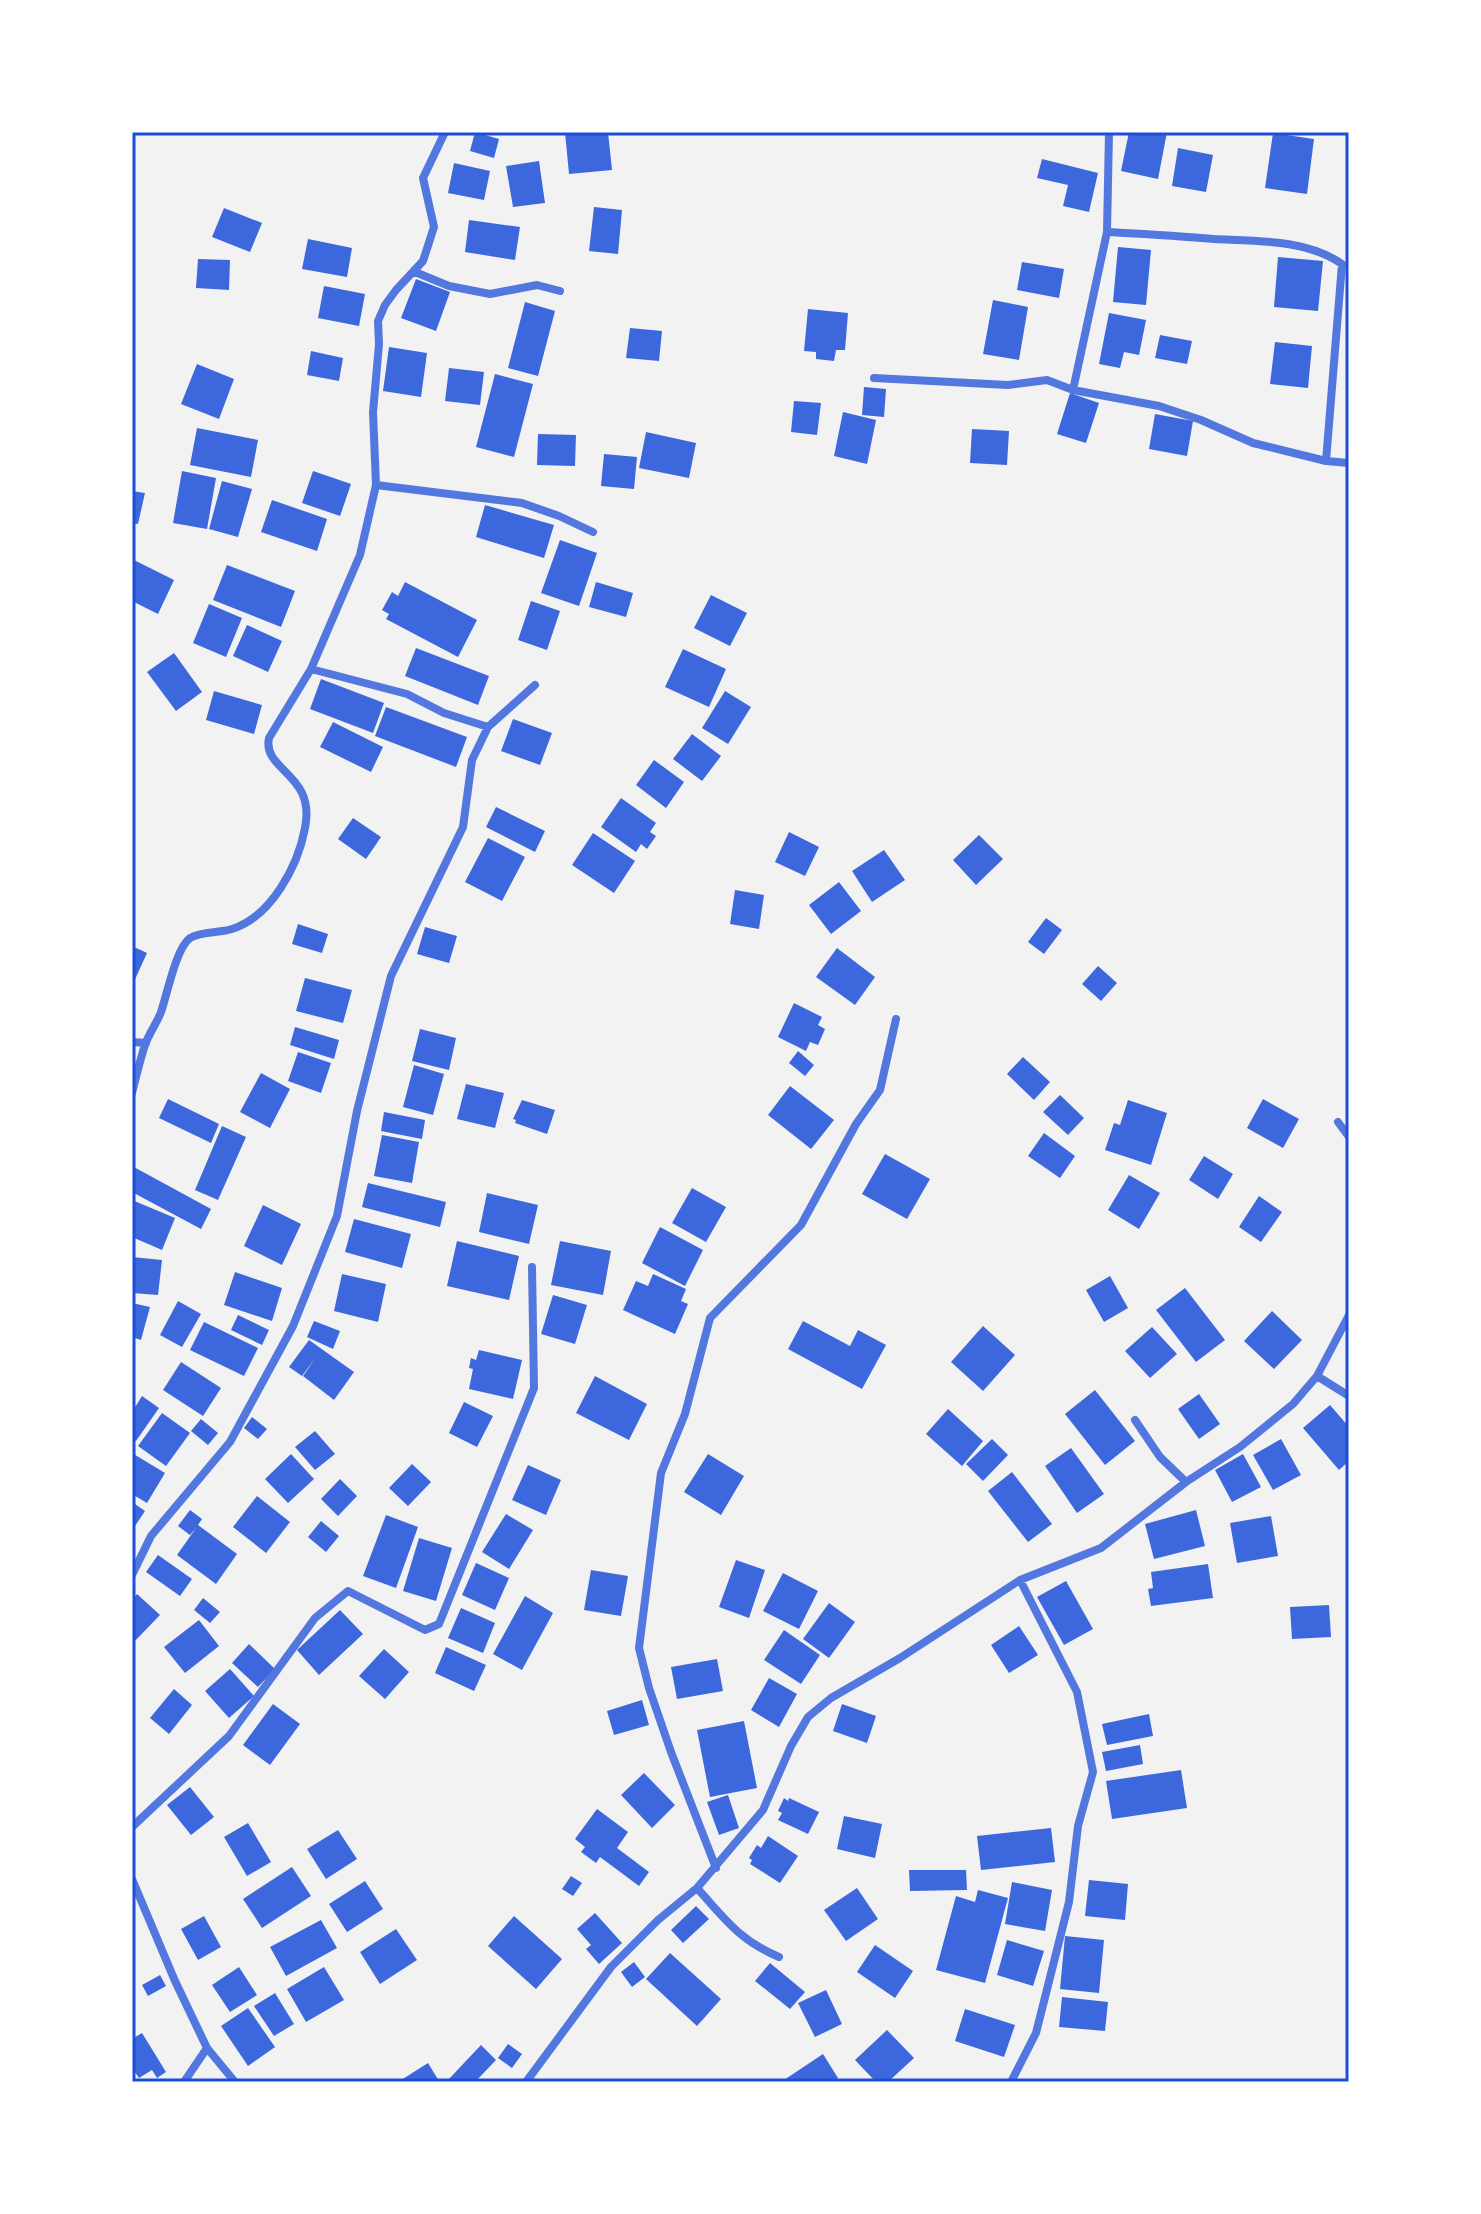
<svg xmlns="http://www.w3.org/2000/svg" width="1481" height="2214" viewBox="0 0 1481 2214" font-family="'Open Sans',sans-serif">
<rect width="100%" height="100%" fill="#f2f2f2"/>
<path fill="#3d67dc" d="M475,132L499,139L494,158L470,151Z
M565,132H608L612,170L569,174Z
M1129,132H1167L1158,179L1121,171Z
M1273,133L1314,139L1307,194L1265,188Z
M1178,148L1213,155L1206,192L1172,186Z
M1042,159L1098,173L1089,212L1063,206L1068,185L1037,178Z
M539,161L545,203L513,207L506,166Z
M454,163L490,171L484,200L448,193Z
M594,207L622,210L618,254L589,251Z
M224,208L262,223L250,252L212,237Z
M469,220L520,227L515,260L465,252Z
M308,239L352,248L347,277L302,269Z
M1118,247L1151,250L1146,305L1113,302Z
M1278,257L1323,261L1318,311L1274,307Z
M198,259L230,260L229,290L196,288Z
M1022,262L1064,269L1059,298L1017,290Z
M416,279L450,292L436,331L401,318Z
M324,286L365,294L359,326L318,318Z
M993,300L1028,307L1019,360L983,354Z
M525,302L555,311L538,376L508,368Z
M808,309L848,313L845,350H836L834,361L816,359V352L804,351Z
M1109,313L1146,320L1139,355L1124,352L1120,368L1099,364Z
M630,328L662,331L659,361L626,358Z
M1160,335L1192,341L1187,364L1155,358Z
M1275,342L1312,346L1308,388L1270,384Z
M389,347L427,353L421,397L383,391Z
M311,351L343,358L339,381L307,375Z
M197,364L234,379L219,419L181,404Z
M449,368L484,372L480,405L445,401Z
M495,374L533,384L514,457L476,447Z
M864,387L886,389L884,417L862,415Z
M1070,393L1099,403L1086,443L1057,434Z
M794,401L821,403L817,435L791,432Z
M843,412L876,420L867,464L834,456Z
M1155,414L1193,421L1187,456L1149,449Z
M197,428L258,440L251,477L190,465Z
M972,429L1009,431L1007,465L970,463Z
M646,432L696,443L689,478L639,468Z
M538,434L576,435L575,466L537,465Z
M604,454L637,457L634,489L601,486Z
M182,471L216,478L207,529L173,523Z
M313,471L351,484L340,516L302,503Z
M222,481L252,489L238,537L209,529Z
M132,491L145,493L138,524L132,523Z
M272,500L327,519L317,551L261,532Z
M485,505L554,525L544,558L476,537Z
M560,540L597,553L579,606L541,593Z
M132,559L174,580L158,614L132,601Z
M227,565L295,591L281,627L213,600Z
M405,582L477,620L458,657L386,619L389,614L382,610L392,592L398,596Z
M596,582L633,593L626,617L589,607Z
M711,595L747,613L730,646L694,628Z
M531,601L560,611L547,650L518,640Z
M209,604L242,618L226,657L193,643Z
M247,625L282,641L268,672L233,656Z
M416,648L489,676L478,705L405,676Z
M683,649L726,669L709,707L665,687Z
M174,653L202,692L176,711L147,672Z
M321,679L384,703L373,733L310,709Z
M214,691L262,705L254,734L206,720Z
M725,691L751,707L728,744L702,728Z
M386,707L467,737L456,767L375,736Z
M513,719L552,733L540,765L501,751Z
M333,722L383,747L371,772L320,747Z
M692,734L721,756L702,781L673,759Z
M654,760L684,782L666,808L636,785Z
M621,798L656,823L650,832L656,836L647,849L641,844L636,852L601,827Z
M496,807L545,831L535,852L486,827Z
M353,818L381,837L366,859L338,839Z
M789,832L819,847L805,876L775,862Z
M593,833L635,861L614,893L572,865Z
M979,835L1003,859L976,885L953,860Z
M488,838L525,857L502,901L465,882Z
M884,850L905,880L872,902L852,871Z
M839,882L861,911L831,934L809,905Z
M735,890L764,895L759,929L730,924Z
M1046,918L1062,930L1044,954L1028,942Z
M298,924L328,934L322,953L292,944Z
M425,927L457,936L449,963L417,954Z
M132,946L147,953L132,986Z
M837,948L875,977L855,1005L816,977Z
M1098,966L1117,983L1101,1001L1082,984Z
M305,978L352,990L343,1023L296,1011Z
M794,1003L822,1017L818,1025L825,1029L818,1045L810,1042L806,1051L778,1037Z
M295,1027L339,1040L334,1059L290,1045Z
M420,1029L456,1038L449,1070L412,1061Z
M798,1051L814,1065L805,1076L789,1063Z
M298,1052L331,1063L321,1093L288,1081Z
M1023,1057L1050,1082L1034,1100L1007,1074Z
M414,1065L444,1074L433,1115L403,1107Z
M261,1073L290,1089L270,1128L240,1112Z
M466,1084L504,1093L495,1128L457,1119Z
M790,1086L834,1120L811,1149L768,1115Z
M1060,1095L1084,1118L1068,1135L1043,1112Z
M168,1099L219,1124L211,1143L159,1118Z
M1263,1099L1299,1119L1283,1148L1247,1128Z
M522,1100L555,1110L547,1134L515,1123L516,1120L513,1119Z
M1128,1100L1167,1113L1151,1165L1105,1150L1114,1123L1120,1125Z
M384,1112L425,1120L422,1139L381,1131Z
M222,1126L246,1137L218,1200L195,1190Z
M1044,1133L1075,1156L1060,1178L1028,1156Z
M382,1135L419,1142L412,1183L374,1176Z
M885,1154L930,1179L907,1219L862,1194Z
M1204,1156L1233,1174L1218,1199L1189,1180Z
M132,1166L211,1209L201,1229L132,1192Z
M1129,1175L1160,1193L1139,1229L1108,1210Z
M368,1183L446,1202L440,1227L362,1207Z
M692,1188L726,1207L706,1242L672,1223Z
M487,1193L538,1205L529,1244L479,1232Z
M1259,1196L1282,1212L1261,1242L1239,1227Z
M132,1200L175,1218L162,1250L132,1237Z
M263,1205L301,1224L282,1265L244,1246Z
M354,1219L411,1234L402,1268L345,1252Z
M660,1227L703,1250L685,1286L642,1263Z
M457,1241L519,1256L509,1300L447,1286Z
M560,1241L611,1251L603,1295L551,1285Z
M132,1257L162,1260L158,1295L132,1293Z
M235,1272L282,1288L272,1321L224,1305Z
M342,1274L386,1284L378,1322L334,1311Z
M653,1274L686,1289L681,1301L688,1304L675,1334L623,1310L636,1281L648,1286Z
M1110,1276L1128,1308L1104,1322L1086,1290Z
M1185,1288L1225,1340L1196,1362L1156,1310Z
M553,1295L587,1305L575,1344L541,1334Z
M178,1301L201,1314L182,1347L160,1335Z
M132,1303L150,1307L141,1340L132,1337Z
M1272,1311L1302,1340L1274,1369L1244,1341Z
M238,1315L269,1330L262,1345L231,1330Z
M314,1321L340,1331L333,1349L307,1337Z
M803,1321L850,1346L858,1330L886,1345L862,1389L788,1349Z
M204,1322L258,1348L244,1376L190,1350Z
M983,1326L1015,1355L983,1391L951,1362Z
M1152,1327L1177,1354L1150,1378L1125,1351Z
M309,1340L354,1372L334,1400L303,1376L316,1357L302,1376L289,1367Z
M479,1350L522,1360L513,1399L469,1389L473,1369L469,1368L471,1358L476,1360Z
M181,1362L221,1388L203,1416L163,1390Z
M595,1376L647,1404L629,1440L576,1413Z
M1095,1390L1135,1441L1105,1465L1065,1414Z
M1199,1394L1220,1424L1199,1439L1178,1409Z
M142,1396L159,1408L136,1441L132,1439V1412Z
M464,1402L493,1416L477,1447L449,1433Z
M1330,1405L1349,1427V1461L1339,1470L1303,1428Z
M948,1409L983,1441L962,1466L926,1434Z
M162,1413L190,1433L166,1466L138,1446Z
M252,1417L267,1429L258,1439L244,1428Z
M201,1419L218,1433L208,1445L191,1431Z
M315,1431L335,1454L315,1470L295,1447Z
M992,1439L1008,1455L983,1481L966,1464Z
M1281,1439L1301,1475L1273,1490L1253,1455Z
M1071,1448L1104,1494L1077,1513L1045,1466Z
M132,1453L165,1473L147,1503L132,1494Z
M291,1454L314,1479L288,1503L265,1479Z
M708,1454L744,1476L721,1515L684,1492Z
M1243,1454L1261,1487L1232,1502L1215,1470Z
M412,1464L431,1482L408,1506L389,1488Z
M528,1465L561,1480L546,1515L512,1500Z
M1012,1472L1052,1524L1028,1542L988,1491Z
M340,1479L357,1496L338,1516L321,1499Z
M257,1496L290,1522L266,1553L233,1527Z
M132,1502L145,1511L135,1526L132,1524Z
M190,1510L202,1519L198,1525L237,1554L216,1584L177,1555L196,1528L190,1535L178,1526Z
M1196,1510L1205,1546L1154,1559L1145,1524Z
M506,1514L533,1530L509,1569L482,1552Z
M386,1515L418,1527L396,1588L363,1576Z
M1271,1516L1278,1556L1237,1563L1230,1523Z
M321,1521L339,1536L326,1552L308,1537Z
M419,1538L452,1548L436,1601L403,1591Z
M158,1555L192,1579L180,1596L146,1572Z
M736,1560L765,1570L749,1618L719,1607Z
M476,1563L509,1578L495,1610L462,1595Z
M1208,1564L1213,1598L1151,1606L1148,1589L1153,1588L1151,1572Z
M591,1570L628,1576L621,1616L584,1610Z
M783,1573L818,1591L799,1629L763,1611Z
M1066,1581L1093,1629L1064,1645L1037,1597Z
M137,1594L160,1615L132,1644V1600Z
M525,1596L553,1613L522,1670L493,1654Z
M203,1598L220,1612L210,1623L194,1610Z
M829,1603L855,1622L829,1658L803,1639Z
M1329,1605L1331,1637L1292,1639L1290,1607Z
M461,1608L495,1623L483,1653L448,1638Z
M340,1610L363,1634L319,1675L297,1650Z
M199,1620L219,1646L185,1673L164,1647Z
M1019,1626L1038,1655L1009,1673L991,1645Z
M784,1630L820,1655L801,1684L764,1660Z
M249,1644L275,1669L258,1687L232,1663Z
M446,1647L486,1665L474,1691L435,1673Z
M384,1649L409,1672L385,1699L359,1676Z
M717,1659L723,1691L677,1699L671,1667Z
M230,1669L254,1696L229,1718L205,1691Z
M769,1678L797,1694L779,1727L751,1710Z
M174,1689L192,1705L169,1734L150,1718Z
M642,1700L649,1725L614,1735L607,1711Z
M273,1704L300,1724L270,1765L243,1745Z
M842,1704L876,1716L867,1743L833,1731Z
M1149,1714L1153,1736L1107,1745L1102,1724Z
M744,1721L757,1788L710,1797L697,1730Z
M1140,1745L1143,1764L1106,1771L1102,1752Z
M1181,1770L1187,1808L1112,1819L1106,1781Z
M644,1773L675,1805L652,1828L621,1795Z
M190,1787L214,1817L191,1835L167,1805Z
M728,1795L739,1828L719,1835L707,1802Z
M784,1798L788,1801L789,1798L819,1812L808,1834L778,1820L782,1813L778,1811Z
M597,1809L628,1832L617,1848L649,1872L639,1886L600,1857L596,1863L581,1852L585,1847L575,1839Z
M844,1816L882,1824L875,1858L837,1849Z
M248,1823L271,1862L247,1876L224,1837Z
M1051,1828L1055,1862L981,1870L977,1836Z
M338,1830L357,1859L326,1879L307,1849Z
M768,1836L798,1856L780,1883L750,1864L752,1860L749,1858L757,1845L761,1848Z
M292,1867L311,1896L262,1928L243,1899Z
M909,1870H966L967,1890L910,1891Z
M571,1876L582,1883L573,1896L562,1889Z
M1089,1880L1128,1884L1125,1920L1085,1916Z
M365,1881L383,1909L347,1932L329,1904Z
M1012,1882L1052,1890L1045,1931L1005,1924Z
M857,1888L878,1919L846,1941L824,1910Z
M978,1890L1008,1898L985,1983L936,1970L956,1896L975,1902Z
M696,1906L709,1919L683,1943L671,1930Z
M595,1913L622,1943L599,1964L586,1949L591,1945L577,1929Z
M204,1916L221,1947L198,1960L181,1929Z
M514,1916L562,1959L536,1989L488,1946Z
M321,1920L337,1948L286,1976L270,1947Z
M396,1929L417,1960L380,1984L360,1952Z
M1065,1936L1104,1940L1099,1993L1060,1989Z
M1007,1940L1044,1951L1033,1986L997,1975Z
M875,1945L913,1971L895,1998L857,1972Z
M670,1953L721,1999L697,2026L646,1979Z
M634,1962L645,1977L632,1987L621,1972Z
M770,1963L805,1992L790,2009L755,1981Z
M239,1967L257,1995L230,2012L212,1985Z
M324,1967L344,2000L306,2022L287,1989Z
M160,1975L166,1986L148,1996L142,1985Z
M826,1990L842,2024L815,2037L798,2003Z
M275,1993L294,2024L274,2036L254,2006Z
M1062,1997L1108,2002L1105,2031L1059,2027Z
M248,2008L275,2047L248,2066L221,2026Z
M965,2009L1015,2025L1004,2057L955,2041Z
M887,2030L914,2058L888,2082H876L855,2060Z
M142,2033L166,2072L157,2078L152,2070L139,2078L132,2068V2039Z
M508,2044L522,2054L512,2068L498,2058Z
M481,2045L496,2060L475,2082H450L448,2080Z
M823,2054L838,2078L833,2082H781Z
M428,2063L439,2081L437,2082H398Z"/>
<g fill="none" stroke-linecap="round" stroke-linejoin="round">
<path stroke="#5277de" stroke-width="8" d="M1107,232C1142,234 1178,236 1214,239C1255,241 1306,239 1342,264L1326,461
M415,272L449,286L490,294L537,285L560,291
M874,378L1008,385L1047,380L1073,390L1159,406L1201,420L1253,443L1326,461L1349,463
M1073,390L1107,232L1109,132
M376,485L522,503L559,516L593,532
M311,669L407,694L444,713L488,727
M132,1042L146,1043
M132,1093C136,1077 140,1060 145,1045C149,1033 157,1023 161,1012C167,995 176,948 190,938C201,931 220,933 232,929C271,917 298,866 305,828C316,773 262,771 269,738L311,669L360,555L376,485L373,412L379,344L378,321L385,305L396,290L423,261L434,227L423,178L445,132
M1338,1122L1349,1137
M1317,1376L1349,1396
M1135,1420L1160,1457L1186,1482
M132,1575L151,1536L230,1442L293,1326L337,1216L357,1111L391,976L463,827L472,760L488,727L535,685
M132,1827L229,1736L315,1618L348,1591L425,1630L439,1624L534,1388L532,1267
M716,1868L671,1752L649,1688L639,1648L661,1473L685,1414L710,1318L801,1225L856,1124L880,1090L896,1019
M132,1879L175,1981L207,2048L235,2082
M697,1888C725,1919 739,1940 779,1957
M184,2082L207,2048
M526,2082L611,1967L658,1920L697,1888L763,1810L791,1746L808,1717L831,1698L900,1658L1020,1580L1101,1548L1186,1482L1240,1447L1293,1404L1317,1376L1349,1315
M1011,2082L1036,2033L1069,1902L1078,1826L1093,1772L1077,1692L1020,1580"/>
</g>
<rect width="1481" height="2214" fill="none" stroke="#ffffff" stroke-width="268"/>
<rect x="134" y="134" width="1213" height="1946" fill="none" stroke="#1d4ed8" stroke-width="3"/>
</svg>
